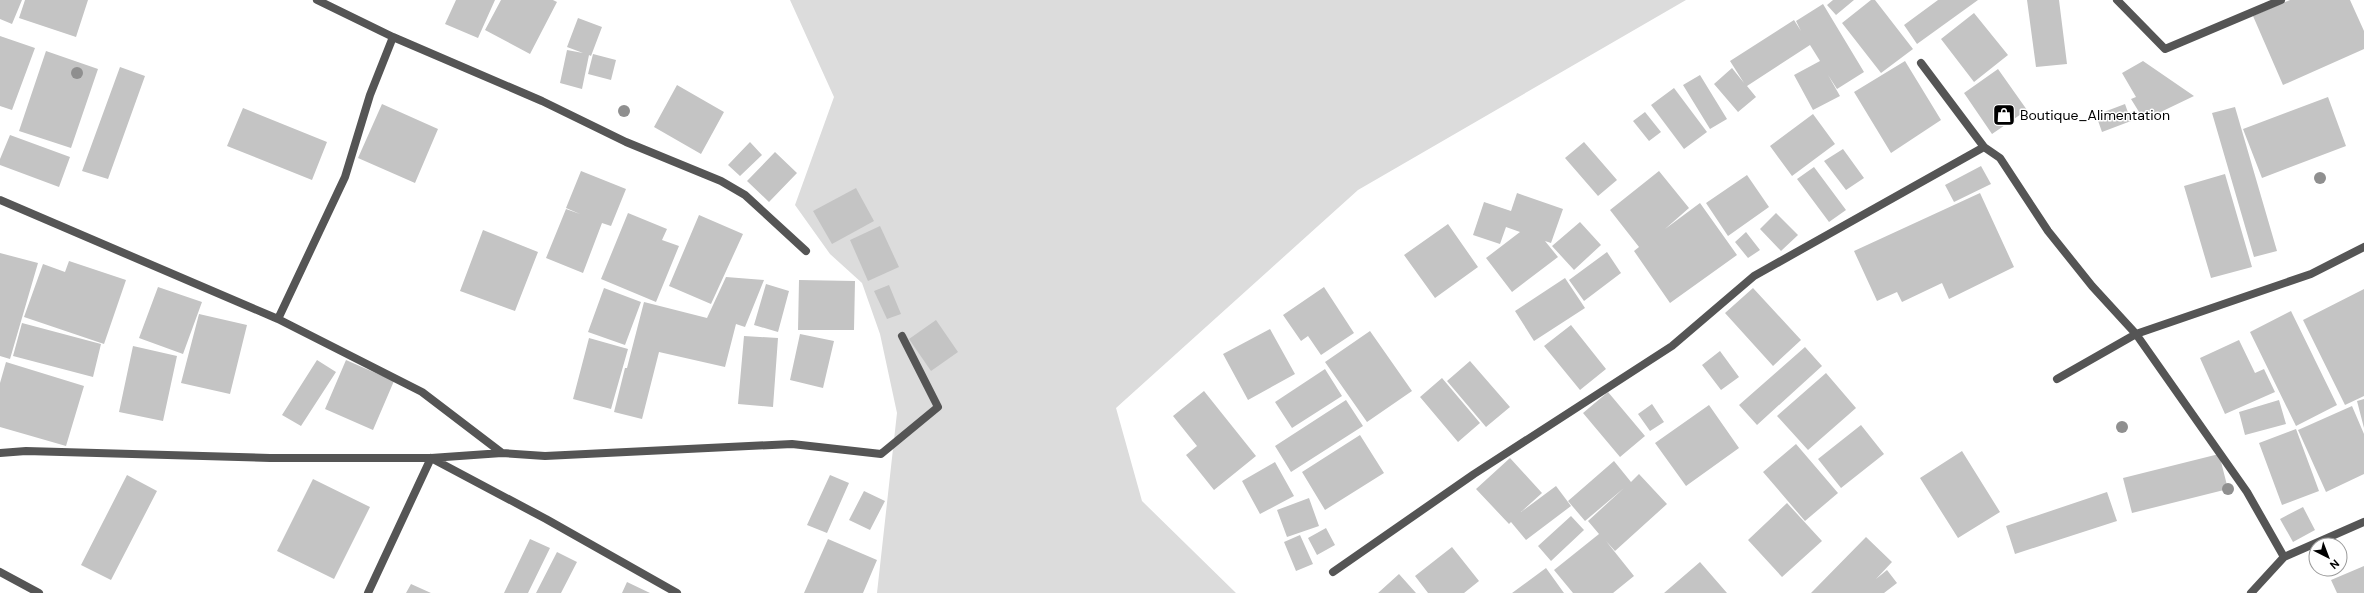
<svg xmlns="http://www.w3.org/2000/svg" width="2364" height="593" viewBox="0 0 2364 593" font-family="'DM Sans',sans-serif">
<rect width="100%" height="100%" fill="#fff"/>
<path fill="#dcdcdc" d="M790,0H1686L1358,190L1116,408L1142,501L1236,593H877L897,413L880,334L862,283L830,254L795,205L834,97Z"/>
<path fill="#c4c4c4" d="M0,0H22L12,24L0,19Z
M25,0H88L76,37L19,18Z
M456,0H495L478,38L445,24Z
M501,0H553L557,2L530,54L485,30Z
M1833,0H1854L1836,15L1827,5Z
M1871,0H1875L1913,49L1881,73L1842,23Z
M1938,0H1978L1917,44L1904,25Z
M2027,0H2059L2067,64L2036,67Z
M2290,0H2350L2364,31V49L2283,85L2253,16Z
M1823,4L1864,72L1837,89L1828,75L1840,96L1813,110L1794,75L1820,61L1810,45L1747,86L1756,97L1738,112L1714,84L1732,68L1744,83L1730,61L1794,20L1801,31L1796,21Z
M1974,13L2008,55L1974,82L1941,39Z
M578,18L602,27L591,56L589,55L582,89L560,83L567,50L583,53L567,47Z
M0,36L35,48L12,110L0,106Z
M46,51L98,69L71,148L19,131Z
M593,54L616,60L611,80L588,74Z
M1905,61L1941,120L1891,153L1854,92Z
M2143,61L2194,96L2144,120L2131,99L2136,97L2122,73Z
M120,67L145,76L108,179L82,171Z
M1998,69L2027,110L1992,134L1964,93Z
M1700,75L1727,119L1710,129L1683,85Z
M677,85L724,112L701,154L654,127Z
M1674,88L1707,132L1684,149L1651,105Z
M2328,97L2346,146L2262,178L2243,129Z
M382,104L438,129L415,183L358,158Z
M2125,104L2131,121L2102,132L2096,115Z
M2235,107L2277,251L2254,257L2212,113Z
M243,108L327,142L312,180L227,146Z
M1645,112L1661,132L1649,141L1633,121Z
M1813,114L1835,144L1792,176L1770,146Z
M10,135L70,157L59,187L0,165V159Z
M750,142L762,155L740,176L728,165Z
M1584,142L1617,180L1598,196L1565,158Z
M1843,149L1864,178L1846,190L1824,161Z
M775,152L797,173L769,202L747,181Z
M1981,166L1991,184L1954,202L1945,185Z
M1814,167L1846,210L1829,222L1797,179Z
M581,171L626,189L611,226L602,223L583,273L546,258L566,209L580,214L566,208Z
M1659,171L1689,208L1665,229L1700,203L1737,255L1670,303L1634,251L1639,247L1610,210Z
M2225,174L2252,267L2211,278L2184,186Z
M1747,175L1769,207L1728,236L1706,203Z
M856,188L874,221L832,244L813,211Z
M1517,193L1563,209L1551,243L1545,241L1558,257L1512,292L1486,258L1520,232L1506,227L1500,244L1473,235L1484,202L1511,211Z
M1980,193L2014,267L1949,299L1942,283L1902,302L1897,292L1877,301L1854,251Z
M628,213L667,229L662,240L679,246L656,302L601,279Z
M1776,213L1798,235L1781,251L1760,229Z
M699,215L743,234L711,304L669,286Z
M1580,222L1601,245L1574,270L1552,246Z
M1448,224L1478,267L1435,298L1404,255Z
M880,226L899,267L868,281L850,240Z
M483,230L538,252L515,311L460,291Z
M1746,232L1760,250L1748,258L1735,242Z
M1607,252L1621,273L1584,301L1569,280Z
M0,253L38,263L10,359L0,356Z
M69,261L126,280L104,344L24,317L43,264L65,272Z
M726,277L764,280L745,327L736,324L725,367L659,352L642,419L614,412L625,368H627L644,302L707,318Z
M1565,278L1585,308L1534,341L1515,311Z
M799,280L855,281L854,330H798Z
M766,284L789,291L778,332L754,325Z
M889,285L901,314L887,319L874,291Z
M158,287L202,302L183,354L139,338Z
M1324,287L1354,333L1321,355L1308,336L1301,341L1283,315Z
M604,288L641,302L625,345L588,332Z
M1753,288L1801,340L1773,366L1725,313Z
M2364,289V396L2345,405L2303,320Z
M2291,311L2337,405L2296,426L2250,332Z
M199,314L247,325L230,394L181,383Z
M936,320L958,352L931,371L909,339Z
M22,323L101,344L93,377L13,356Z
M1571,325L1606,369L1580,390L1544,346Z
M1270,329L1295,374L1248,400L1223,354Z
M1370,331L1412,391L1367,422L1325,362Z
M800,334L834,341L823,388L790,380Z
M744,336L778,338L773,407L738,404Z
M589,338L628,349L611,409L573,399Z
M2239,340L2255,373L2264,369L2275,392L2225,414L2200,358Z
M133,346L177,356L163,421L119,412Z
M1805,347L1822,366L1757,425L1739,405Z
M1720,351L1739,377L1721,390L1702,365Z
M317,360L336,372L301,426L282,415Z
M346,360L394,381L373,430L325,409Z
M1470,361L1510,407L1486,427L1447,381Z
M6,362L84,386L66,446L0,427V383Z
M1325,369L1342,396L1292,428L1275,402Z
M1826,373L1856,408L1808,450L1777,416Z
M1442,378L1480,423L1458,442L1420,397Z
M1204,391L1256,456L1214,490L1186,455L1197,446L1173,416Z
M1608,392L1645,436L1620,457L1583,413Z
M2364,399V428L2357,401Z
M1346,400L1363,426L1291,472L1275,446Z
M2279,400L2286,424L2245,435L2239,412Z
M1652,404L1664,422L1650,431L1638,414Z
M1709,405L1739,448L1686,486L1655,443Z
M2352,406L2364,434V474L2326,492L2298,430Z
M1861,425L1884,454L1841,488L1818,459Z
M2296,429L2319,491L2282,505L2259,443Z
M1360,435L1384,473L1325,510L1302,472Z
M1796,444L1838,493L1805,521L1763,472Z
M1962,451L2000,512L1958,538L1920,478Z
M2219,454L2228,489L2132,513L2123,478Z
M1510,458L1542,493L1521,512L1556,486L1571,506L1526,540L1511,522L1509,524L1476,489Z
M1614,461L1631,482L1639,474L1667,504L1615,551L1606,541L1634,576L1613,593H1573L1554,570L1599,534L1588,521L1624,488L1585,521L1568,501Z
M1275,462L1294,496L1260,514L1242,481Z
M127,475L157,491L111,580L81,565Z
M830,475L849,483L827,533L807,525Z
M313,479L370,507L334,579L277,551Z
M864,491L885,501L870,530L849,520Z
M2107,492L2117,521L2015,554L2006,526Z
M1309,498L1319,526L1287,537L1277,510Z
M1787,503L1822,541L1782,577L1748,540Z
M2303,507L2315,530L2293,542L2280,519Z
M1571,516L1584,530L1551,561L1538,546Z
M1326,528L1335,545L1317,555L1308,538Z
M1300,535L1313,564L1296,571L1284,542Z
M1866,537L1892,562L1876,579L1887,570L1897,583L1884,593H1811Z
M530,539L550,548L528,593H504Z
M828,539L877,560L863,593H804Z
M1452,547L1479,581L1464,593H1428L1415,576Z
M557,552L577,562L561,593H536Z
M1700,562L1727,593H1664Z
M2364,566V593H2337L2331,580Z
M1546,568L1564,593H1512Z
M1399,574L1416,593H1378Z
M627,582L650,593H622Z
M411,584L431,593H406Z"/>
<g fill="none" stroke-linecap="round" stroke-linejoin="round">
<path stroke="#555" stroke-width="8" d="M317,0L393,37L542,101L626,142L721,181L745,195L806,251
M2117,0L2165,49L2281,0
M1921,63L1984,147
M0,200L278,319L422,392L502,453
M278,319L345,177L370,95L393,37
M2057,379L2136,334L2311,274L2364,247
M0,453L26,451L270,458H431L502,453L545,456L792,444L881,454L938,407L902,336
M0,572L39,593
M1333,572L1474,474L1672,346L1754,276L1984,147L2000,158L2048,231L2092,286L2136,334L2247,492L2284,557
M368,593L431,458L546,519L677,593
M2251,593L2284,557L2364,522"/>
</g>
<g fill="#8f8f8f">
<circle cx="77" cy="73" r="6"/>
<circle cx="624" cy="111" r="6"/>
<circle cx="2320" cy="178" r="6"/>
<circle cx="2122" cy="427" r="6"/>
<circle cx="2228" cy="489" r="6"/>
</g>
<defs>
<g id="shop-square" transform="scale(1.15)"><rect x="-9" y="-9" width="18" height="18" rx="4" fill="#000" stroke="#fff"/><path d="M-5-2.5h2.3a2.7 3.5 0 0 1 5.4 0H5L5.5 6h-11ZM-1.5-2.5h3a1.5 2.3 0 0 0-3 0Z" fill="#fff"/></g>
</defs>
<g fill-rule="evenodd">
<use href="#shop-square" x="2004" y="115"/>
</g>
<g text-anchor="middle" stroke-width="3" stroke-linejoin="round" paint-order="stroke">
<g font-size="14" fill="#000" stroke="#fff" text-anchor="start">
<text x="2020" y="120">Boutique_Alimentation</text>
</g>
</g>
<g transform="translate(2328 557) rotate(138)"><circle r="19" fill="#ffffff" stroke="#999999"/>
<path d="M0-3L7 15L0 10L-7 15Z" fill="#000000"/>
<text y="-6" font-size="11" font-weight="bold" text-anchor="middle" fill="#000000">N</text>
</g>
</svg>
